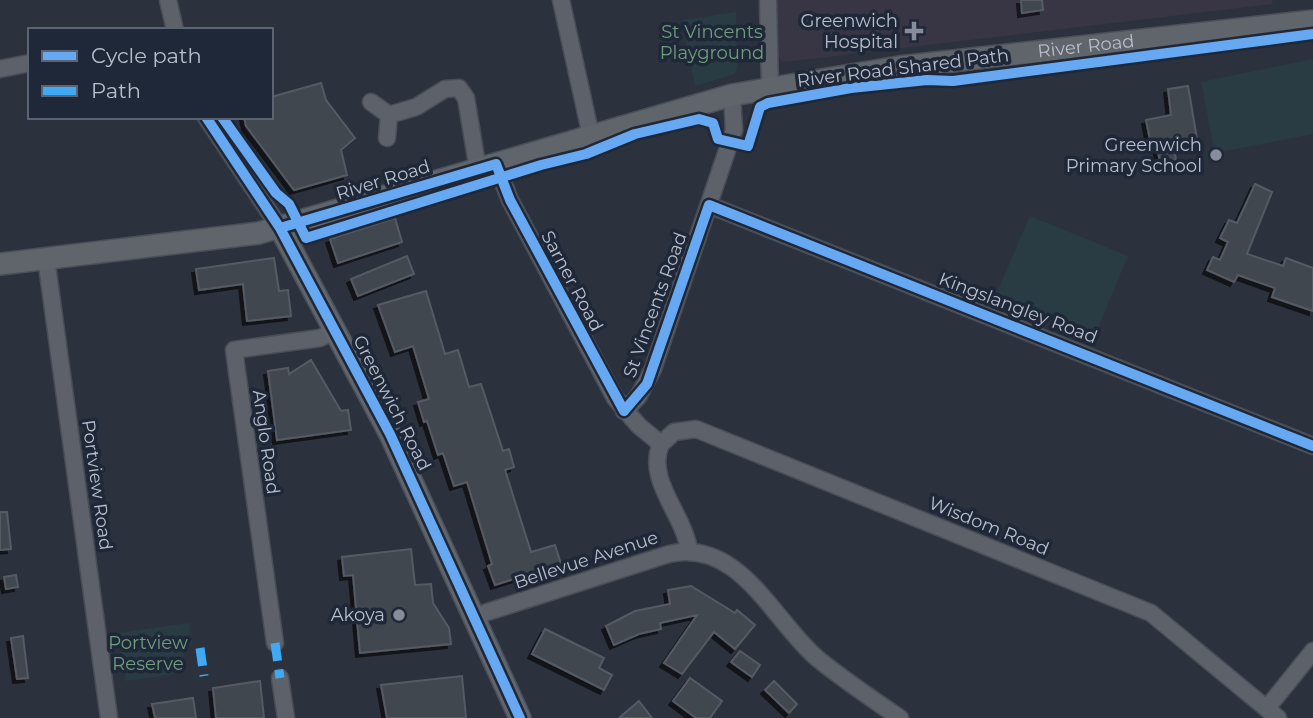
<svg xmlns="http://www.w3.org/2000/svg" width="1313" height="718" viewBox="0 0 1313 718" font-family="Montserrat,sans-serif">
<defs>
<filter id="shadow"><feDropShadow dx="-4" dy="4" stdDeviation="0" flood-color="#0009"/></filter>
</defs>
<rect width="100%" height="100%" fill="#2c323d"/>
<path fill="#383645" d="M777,0H1272L1273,4L784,62L778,57Z"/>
<path fill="#293c43" d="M736,12L737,69L734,74L695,86L682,20Z
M1313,59V134L1215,153L1201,82Z
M1030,216L1128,256L1093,340L994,299Z
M189,623L192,645L185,647L183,657L172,659L173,674L126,681L119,633Z"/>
<path fill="#41464f" stroke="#555a64" stroke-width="2" filter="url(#shadow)" d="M1021,0H1042L1043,10L1022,13Z
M321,83L326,100L355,138L341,150L347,175L294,190L246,126L244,117H271V97Z
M1188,86L1197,139L1173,142L1176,160L1160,163L1156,139L1150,140L1146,120L1171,115L1168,89Z
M1255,184L1272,192L1247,254L1283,266L1286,258L1313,268V311L1272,297L1275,288L1238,275L1234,282L1207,270L1213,257L1220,260L1228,242L1220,238L1229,220L1237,223Z
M395,218L402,242L338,263L330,239Z
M407,256L414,274L358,296L351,279Z
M274,258L279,291L288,290L291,316L247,321L243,284L199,290L196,269Z
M426,291L445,354L458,350L469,387L481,384L503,451L509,449L514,467L505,470L531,552L555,545L561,564L495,585L488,566L492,564L467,482L454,486L443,453L438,455L427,421L424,422L418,402L429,399L413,346L395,352L378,305Z
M311,360L341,411L348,410L351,430L277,440L268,371L288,368L289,374Z
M0,512H7L11,549L0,550Z
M411,549L415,585L431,584L433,603L449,628L451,644L360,653L353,575L344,576L342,557Z
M16,575L18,587L6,589L4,577Z
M691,586L735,613L737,610L755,625L735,649L714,632L682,674L664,663L697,615L660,623L661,629L639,634L614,645L606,626L635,611L670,604L668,590Z
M545,629L604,658L599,668L612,675L604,690L532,654Z
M23,636L28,678L17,679L11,638Z
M740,651L760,665L752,677L731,662Z
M462,676L466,718H387L381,685Z
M690,678L722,701L710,718H696L673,701Z
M260,681L264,718H216L213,688Z
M774,681L797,704L789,713L765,690Z
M193,698L196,718H155L152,704Z
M639,701L652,718H619Z"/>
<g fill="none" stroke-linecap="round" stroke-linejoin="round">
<g stroke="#494d56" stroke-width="19">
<path id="minor" d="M168,0L175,30
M561,0L591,136
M768,0L770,88
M0,69L30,63
M371,102L389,115L387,138
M389,115L416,107L445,89L459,88L466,98L478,170
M206,117L280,228
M496,164L510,200L615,398L639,426L661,444C645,480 685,515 689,551
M709,205L1313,446
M46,258L109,718
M624,411L638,397L653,369L734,130L732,95
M661,444L674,432L696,429L1151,613L1278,718
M475,616L669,554C740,538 773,621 818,659C844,680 872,699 900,718
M275,643L234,350L320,338L335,331
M280,678L286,718
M1267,708L1313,651"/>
</g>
<g stroke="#4a4f59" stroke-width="24">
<g id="major">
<path d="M280,228L390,434L520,718"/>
<path id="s1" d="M0,264L259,233L732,95L899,67L1313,21"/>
</g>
</g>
<use href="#minor" stroke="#5d616a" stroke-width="16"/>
<use href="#major" stroke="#60646b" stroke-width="21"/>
<path stroke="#3fa9f5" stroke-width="9" stroke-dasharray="18 9" stroke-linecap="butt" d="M275,643L280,678
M200,648L204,676"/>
<g stroke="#1f2838" stroke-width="15">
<path id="cycleway" d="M206,117L280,228L390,434L520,718
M222,117L276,193L289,204L306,238L541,165L586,154L635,134L699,119L713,123L718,139L748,146L760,107L768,103L851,88L927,80L953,81L1313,34
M280,228L496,164L510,200L624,411L647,384L709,205L1313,446"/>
</g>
<use href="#cycleway" stroke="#66a8f1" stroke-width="10"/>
</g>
<g fill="#878d9a" stroke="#1f2838" stroke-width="2.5">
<path d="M910.5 20.5h7v7h7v7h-7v7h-7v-7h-7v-7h7z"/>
<circle cx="1216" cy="155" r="7"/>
<circle cx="399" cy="615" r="7"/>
</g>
<g text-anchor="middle" stroke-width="7" stroke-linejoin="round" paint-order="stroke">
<g font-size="18" fill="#b8becc" stroke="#1f2838" text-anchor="end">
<text x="898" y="27">Greenwich<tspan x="898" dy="21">Hospital</tspan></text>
<text x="1202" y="151">Greenwich<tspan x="1202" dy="21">Primary School</tspan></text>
<text x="385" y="621">Akoya</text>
</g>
<g font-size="18" fill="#6f9d7d" stroke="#1f2838">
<text x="712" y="38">St Vincents<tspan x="712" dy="21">Playground</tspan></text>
<text x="148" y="649">Portview<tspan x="148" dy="21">Reserve</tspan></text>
</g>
<g font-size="18" fill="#b8becc" stroke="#1f2838">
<text dy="6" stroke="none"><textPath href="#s1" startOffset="1111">River Road</textPath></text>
<text transform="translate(903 68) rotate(-7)" y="6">River Road Shared Path</text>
<text transform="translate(383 180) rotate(-17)" y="6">River Road</text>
<text transform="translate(572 281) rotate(62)" y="6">Sarner Road</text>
<text transform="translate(655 305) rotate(-70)" y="6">St Vincents Road</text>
<text transform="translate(1018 308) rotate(21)" y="6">Kingslangley Road</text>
<text transform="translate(392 403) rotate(63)" y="6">Greenwich Road</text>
<text transform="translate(266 442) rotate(82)" y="6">Anglo Road</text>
<text transform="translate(97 485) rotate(82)" y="6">Portview Road</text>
<text transform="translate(989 526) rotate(22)" y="6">Wisdom Road</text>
<text transform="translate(586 560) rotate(-18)" y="6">Bellevue Avenue</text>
</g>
</g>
<rect x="28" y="28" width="245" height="91" fill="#1f2838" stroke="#5c6473" stroke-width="2"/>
<rect x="42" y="51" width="35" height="10" fill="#66a8f1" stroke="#5c6473" stroke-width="2"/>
<text x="91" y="63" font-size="21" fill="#b8becc">Cycle path</text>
<rect x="42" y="86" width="35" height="10" fill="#3fa9f5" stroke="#5c6473" stroke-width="2"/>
<text x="91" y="98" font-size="21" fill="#b8becc">Path</text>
</svg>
